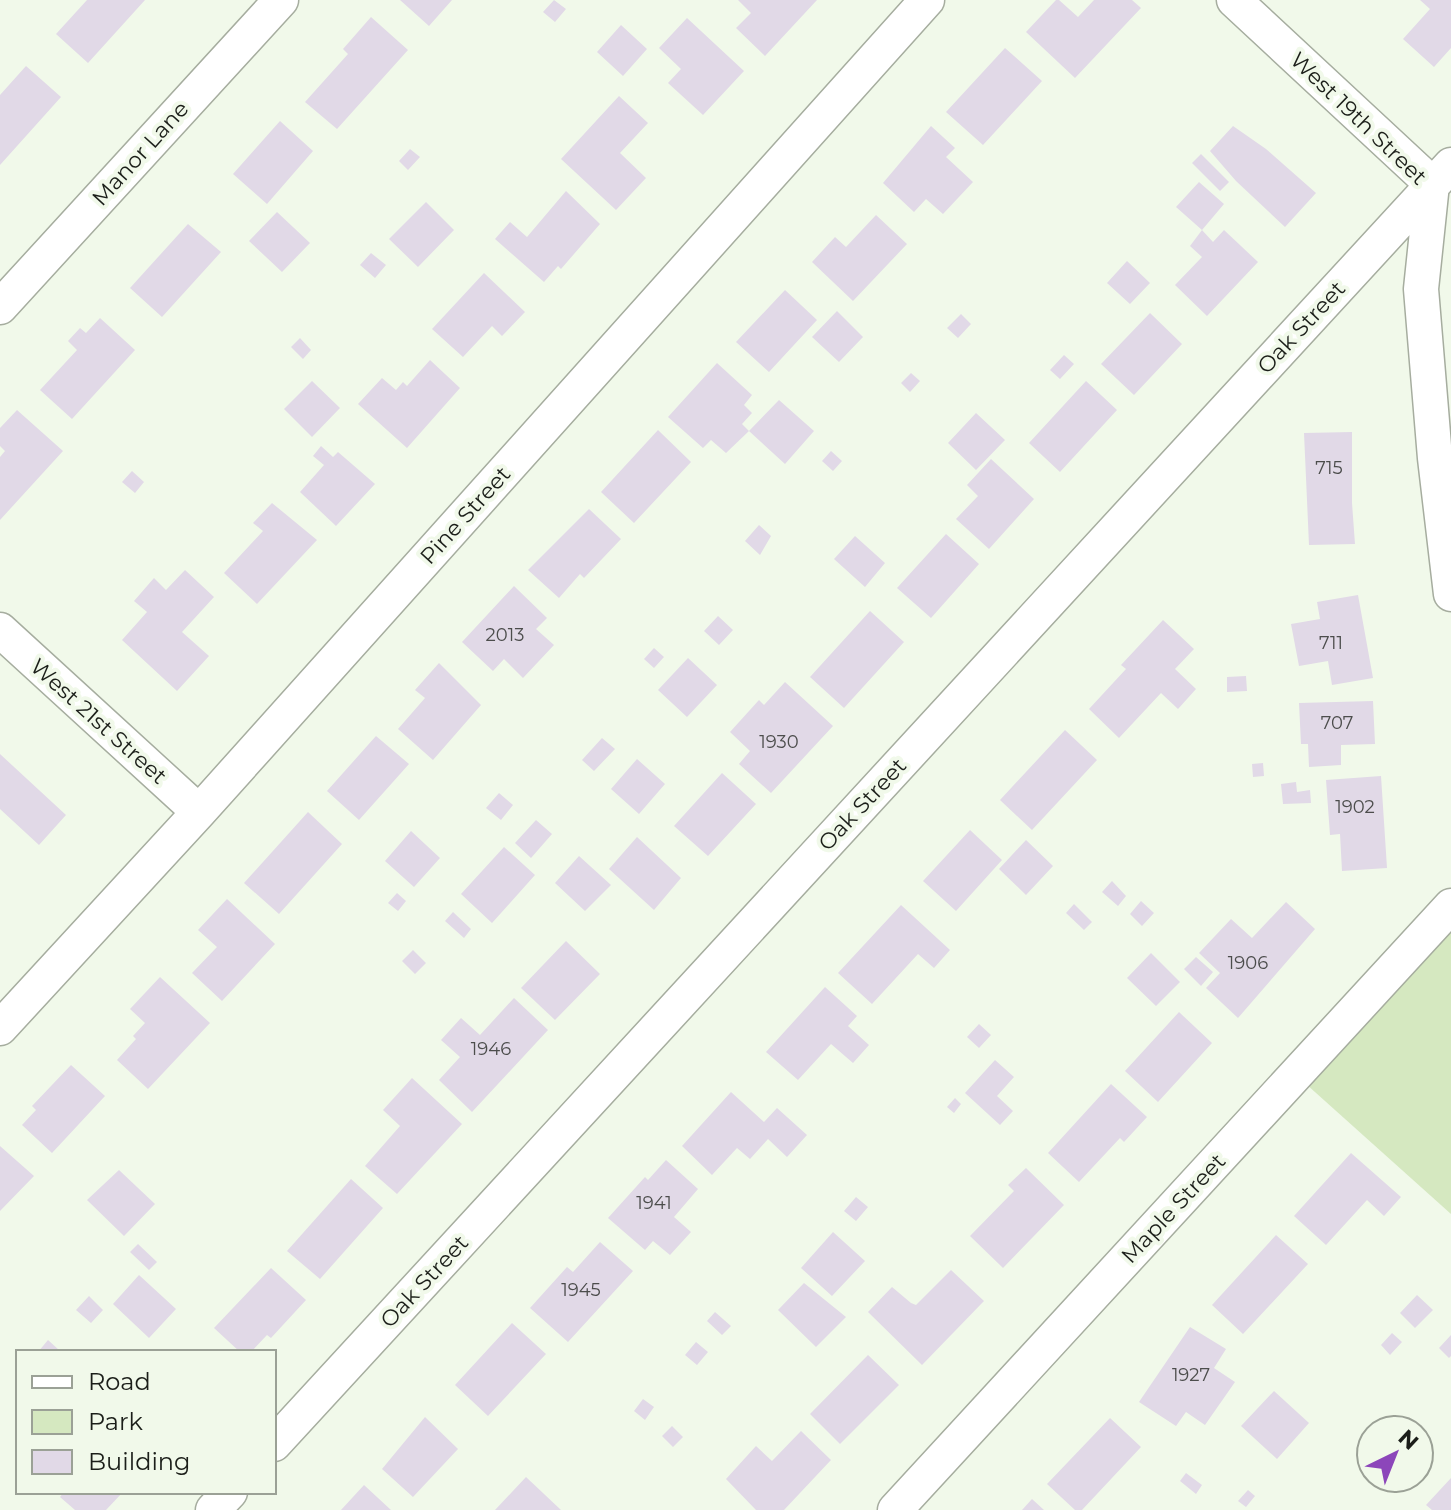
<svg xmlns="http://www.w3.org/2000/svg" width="1451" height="1510" viewBox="0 0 1451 1510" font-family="Montserrat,sans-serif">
<rect width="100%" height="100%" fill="#f1f9ea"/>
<path fill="#d5e8c0" d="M1451,906V1214L1296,1075Z"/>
<path fill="#e1d9e7" d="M87,0H145L88,63L56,34Z
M400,0H452L429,26Z
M554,0L566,9L555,22L543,12Z
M738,0H817L765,56L736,28L751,13Z
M1056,0H1059L1078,17L1094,0H1132L1141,8L1075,78L1026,32Z
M1420,0H1451V48L1434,67L1403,39L1430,9Z
M371,17L408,50L337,129L305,102L348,54L343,49Z
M687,18L744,71L703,115L668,83L681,69L659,48Z
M621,25L647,49L623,76L597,52Z
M1005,48L1042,81L983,145L946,112Z
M26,66L61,97L0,165V95Z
M619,96L648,123L620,153L646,178L616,210L561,159Z
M280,121L313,151L267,204L233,174Z
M931,126L955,148L946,157L973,182L943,214L926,199L914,212L883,183Z
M1233,126L1266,149L1316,193L1285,227L1236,181L1210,151Z
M410,149L420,157L408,170L399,161Z
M1201,154L1229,182L1220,191L1192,163Z
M1199,182L1224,204L1202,230L1213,242L1224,230L1258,262L1207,316L1175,285L1202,257L1190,246L1202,230L1176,207Z
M566,191L600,224L561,269L558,266L544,282L495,239L510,222L527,237Z
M426,202L454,230L418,267L389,239Z
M277,212L310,243L282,272L249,241Z
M876,215L907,244L853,301L812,262L835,237L846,247Z
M188,224L221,252L162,317L130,288Z
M371,253L386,265L375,278L360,265Z
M1127,261L1150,283L1130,304L1107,283Z
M484,273L525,312L502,336L492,326L463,357L432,329Z
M785,290L817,320L769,372L736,342Z
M837,311L863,337L839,362L812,337Z
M1150,313L1182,344L1134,395L1101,364Z
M961,314L971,324L958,338L947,328Z
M100,318L135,350L72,419L40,390L77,350L68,341L80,328L86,333Z
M300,338L311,350L303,359L291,347Z
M1064,355L1074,364L1060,379L1050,370Z
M430,360L460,388L407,448L358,404L382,378L396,390L403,382L407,386Z
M717,363L752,395L744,405L752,413L742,424L749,431L779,400L814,431L785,464L749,431L726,453L711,440L703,448L668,417Z
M911,373L920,381L910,392L901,383Z
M312,381L340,408L312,437L284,409Z
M1086,381L1117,410L1060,472L1029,443Z
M17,410L63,451L0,520V457L5,451L0,446V428Z
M976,413L1005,440L976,470L948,443Z
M658,430L691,462L634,523L601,492Z
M1352,432V503L1355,544L1309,545L1304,433Z
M321,446L333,457L338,452L375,484L336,526L300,492L324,465L313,456Z
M831,451L842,461L833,471L822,461Z
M991,459L1034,499L989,549L956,519L978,496L967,485Z
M132,471L144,482L135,493L122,482Z
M272,503L317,540L257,604L224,573L263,531L253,523Z
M589,509L621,539L584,578L580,574L559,598L528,570Z
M759,525L771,536L760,555L745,541Z
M946,534L979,564L931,618L897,588Z
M855,536L885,563L865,587L834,559Z
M185,570L214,597L182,632L209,656L177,691L122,640L147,612L134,601L154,578L166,590Z
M514,586L547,618L536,629L554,645L523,678L504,659L493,671L462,642Z
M1358,595L1373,678L1332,685L1328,661L1299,666L1291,624L1320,619L1317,602Z
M870,611L904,642L844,708L810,677Z
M718,616L733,630L719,645L704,631Z
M1163,620L1194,649L1175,669L1196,689L1178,709L1161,693L1119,738L1089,709L1126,669L1121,665Z
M654,648L664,657L654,668L644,659Z
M688,658L717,685L687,717L658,690Z
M439,663L481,705L433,760L398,729L425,698L415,690Z
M1246,676L1247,691L1227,692V677Z
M785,682L833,726L771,793L739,764L750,751L730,732L759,700L764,705Z
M1373,701L1375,744L1341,745V765L1309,767L1308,744H1301L1299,703Z
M1065,730L1097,760L1032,830L1000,800Z
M376,736L409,764L359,820L327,791Z
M602,738L615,749L594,771L582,760Z
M0,754L66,815L39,845L0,809Z
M637,759L665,784L639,814L611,789Z
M1263,763L1264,776L1253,777L1252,764Z
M722,773L756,804L708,856L674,826Z
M1381,776L1387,868L1342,871L1340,834L1330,835L1326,780Z
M1296,782L1297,792L1310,790L1311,803L1283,804L1281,784Z
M499,793L513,805L501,820L486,808Z
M308,812L342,844L279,914L244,883Z
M536,820L552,834L531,858L515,843Z
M970,830L1002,860L956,911L923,881Z
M411,831L440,858L414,887L385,861Z
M637,837L681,878L654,910L609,869Z
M1026,840L1053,866L1026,895L999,869Z
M504,847L535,875L492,923L461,894Z
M579,856L611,885L585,911L555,883Z
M1112,881L1126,896L1118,906L1102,892Z
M397,893L406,901L398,911L388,903Z
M227,899L275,944L222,1001L192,973L217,947L198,930Z
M1141,901L1154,913L1142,926L1130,914Z
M1286,902L1315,929L1238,1018L1206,988L1220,973L1199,953L1231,919L1252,938Z
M1074,904L1092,922L1084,930L1066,913Z
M901,905L950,950L934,968L918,954L872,1004L838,973Z
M453,912L471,929L464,938L445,921Z
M566,941L600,974L555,1020L521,988Z
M413,950L426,963L415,974L402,961Z
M1151,953L1180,982L1156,1006L1127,978Z
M1196,957L1213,972L1201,986L1184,969Z
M160,977L210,1023L148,1089L117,1060L136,1039L133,1036L145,1023L130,1009Z
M825,987L857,1016L848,1026L869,1045L853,1063L831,1044L798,1080L766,1052Z
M514,998L548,1030L472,1112L439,1080L460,1057L441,1040L461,1018L480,1035Z
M1179,1012L1212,1043L1158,1102L1125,1071Z
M979,1024L991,1035L979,1048L967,1037Z
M995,1060L1014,1077L997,1096L1013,1111L1000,1125L965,1093Z
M71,1065L105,1096L52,1153L22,1125L36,1110L32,1106Z
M412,1078L462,1124L397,1194L365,1166L400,1126L383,1110Z
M1111,1084L1147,1117L1124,1142L1120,1138L1079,1182L1048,1153Z
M731,1092L764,1122L777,1108L807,1135L787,1157L768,1139L750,1159L737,1148L712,1175L682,1146Z
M955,1098L961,1104L954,1113L947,1107Z
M0,1146L34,1176L0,1211Z
M1351,1153L1401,1197L1384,1216L1367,1200L1326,1245L1294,1216Z
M666,1160L698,1189L674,1217L691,1232L670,1255L653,1241L645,1250L608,1218L645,1177L648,1180Z
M1026,1168L1064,1205L1003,1268L970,1236L1014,1191L1008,1185Z
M119,1170L155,1204L124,1236L87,1200Z
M351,1179L383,1208L320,1279L287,1251Z
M856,1197L868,1207L856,1221L844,1211Z
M833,1232L865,1261L832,1296L801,1268Z
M1276,1235L1308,1264L1243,1334L1212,1305Z
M600,1242L633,1271L568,1342L530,1308L567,1267L573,1272Z
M138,1244L157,1262L149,1270L130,1252Z
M271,1268L306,1300L271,1338L267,1335L251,1352H240L214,1328Z
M951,1270L984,1301L922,1365L868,1312L892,1287L911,1303L916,1305Z
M139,1275L176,1309L149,1338L113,1304Z
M804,1283L846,1317L816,1347L778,1310Z
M1417,1295L1433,1310L1415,1328L1400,1313Z
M89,1296L103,1310L91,1323L76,1310Z
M715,1312L731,1326L722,1335L707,1321Z
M512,1323L546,1354L488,1416L455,1385Z
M1190,1327L1226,1349L1214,1368L1235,1382L1205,1425L1186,1412L1176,1426L1139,1402Z
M1392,1333L1402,1342L1390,1355L1381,1345Z
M1451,1335V1356L1449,1358L1439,1348Z
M48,1340L59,1350L56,1352H38Z
M696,1342L708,1352L697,1365L685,1355Z
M868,1355L899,1385L840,1444L810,1414Z
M1274,1391L1309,1423L1277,1459L1241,1426Z
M643,1399L654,1407L645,1420L634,1411Z
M425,1417L458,1449L413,1497L382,1469Z
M1110,1418L1141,1447L1082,1510H1075L1047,1484Z
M672,1426L683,1437L673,1447L662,1436Z
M801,1431L831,1460L784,1510H756L726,1479L756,1446L772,1461Z
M1365,1444L1371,1449V1462L1368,1465L1356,1454Z
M1186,1473L1202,1485L1196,1494L1180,1481Z
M526,1477L561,1510H495Z
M1451,1478V1510H1432L1426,1505Z
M364,1485L391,1510H341Z
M1248,1490L1255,1496L1246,1507L1238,1501Z
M64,1492H123L106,1510H75L60,1497Z
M1032,1499L1044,1510H1022Z"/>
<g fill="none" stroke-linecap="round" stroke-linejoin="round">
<g stroke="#a6ad9f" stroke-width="37">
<path id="minor" d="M1234,0L1432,184L1421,289L1435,458L1451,594
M0,307L281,0
M0,630L199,812
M0,1028L199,812L927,0
M274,1444L1451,165
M213,1510L230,1492
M895,1510L1451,906"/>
</g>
<use href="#minor" stroke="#fff" stroke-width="34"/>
</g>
<g text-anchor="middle" stroke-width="8" stroke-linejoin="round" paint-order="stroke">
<g font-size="18" fill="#4c4d4c">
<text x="1329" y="474">715</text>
<text x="505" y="641">2013</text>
<text x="1331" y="649">711</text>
<text x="1337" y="729">707</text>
<text x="779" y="748">1930</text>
<text x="1355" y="813">1902</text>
<text x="1248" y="969">1906</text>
<text x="491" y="1055">1946</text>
<text x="654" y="1209">1941</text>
<text x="581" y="1296">1945</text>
<text x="1191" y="1381">1927</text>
</g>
<g font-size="22" fill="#1b1e19" stroke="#f1f9ea">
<text transform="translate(1359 118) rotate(44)" y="8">West 19th Street</text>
<text transform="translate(140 153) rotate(-48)" y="8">Manor Lane</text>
<text transform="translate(1301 327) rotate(-47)" y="8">Oak Street</text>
<text transform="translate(465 515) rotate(-48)" y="8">Pine Street</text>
<text transform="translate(99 721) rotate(42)" y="8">West 21st Street</text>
<text transform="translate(862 804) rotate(-47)" y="8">Oak Street</text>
<text transform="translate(1173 1208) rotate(-47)" y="8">Maple Street</text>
<text transform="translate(424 1281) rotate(-47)" y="8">Oak Street</text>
</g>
</g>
<rect x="16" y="1350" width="260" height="144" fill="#f1f9ea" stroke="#9ba196" stroke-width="2"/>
<rect x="32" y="1376" width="40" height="12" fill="#ffffff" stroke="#9ba196" stroke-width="2"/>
<text x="88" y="1390" font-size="24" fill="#1b1e19">Road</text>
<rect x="32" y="1410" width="40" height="24" fill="#d5e8c0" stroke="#9ba196" stroke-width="2"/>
<text x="88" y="1430" font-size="24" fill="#1b1e19">Park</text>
<rect x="32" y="1450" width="40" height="24" fill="#e1d9e7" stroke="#9ba196" stroke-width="2"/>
<text x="88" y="1470" font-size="24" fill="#1b1e19">Building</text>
<g transform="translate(1395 1454) rotate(43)"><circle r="38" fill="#f1f9ea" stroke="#9ba196" stroke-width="2"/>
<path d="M0-6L14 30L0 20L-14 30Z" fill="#8c46ba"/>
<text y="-12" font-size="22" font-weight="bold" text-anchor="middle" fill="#1b1e19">N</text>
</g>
</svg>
